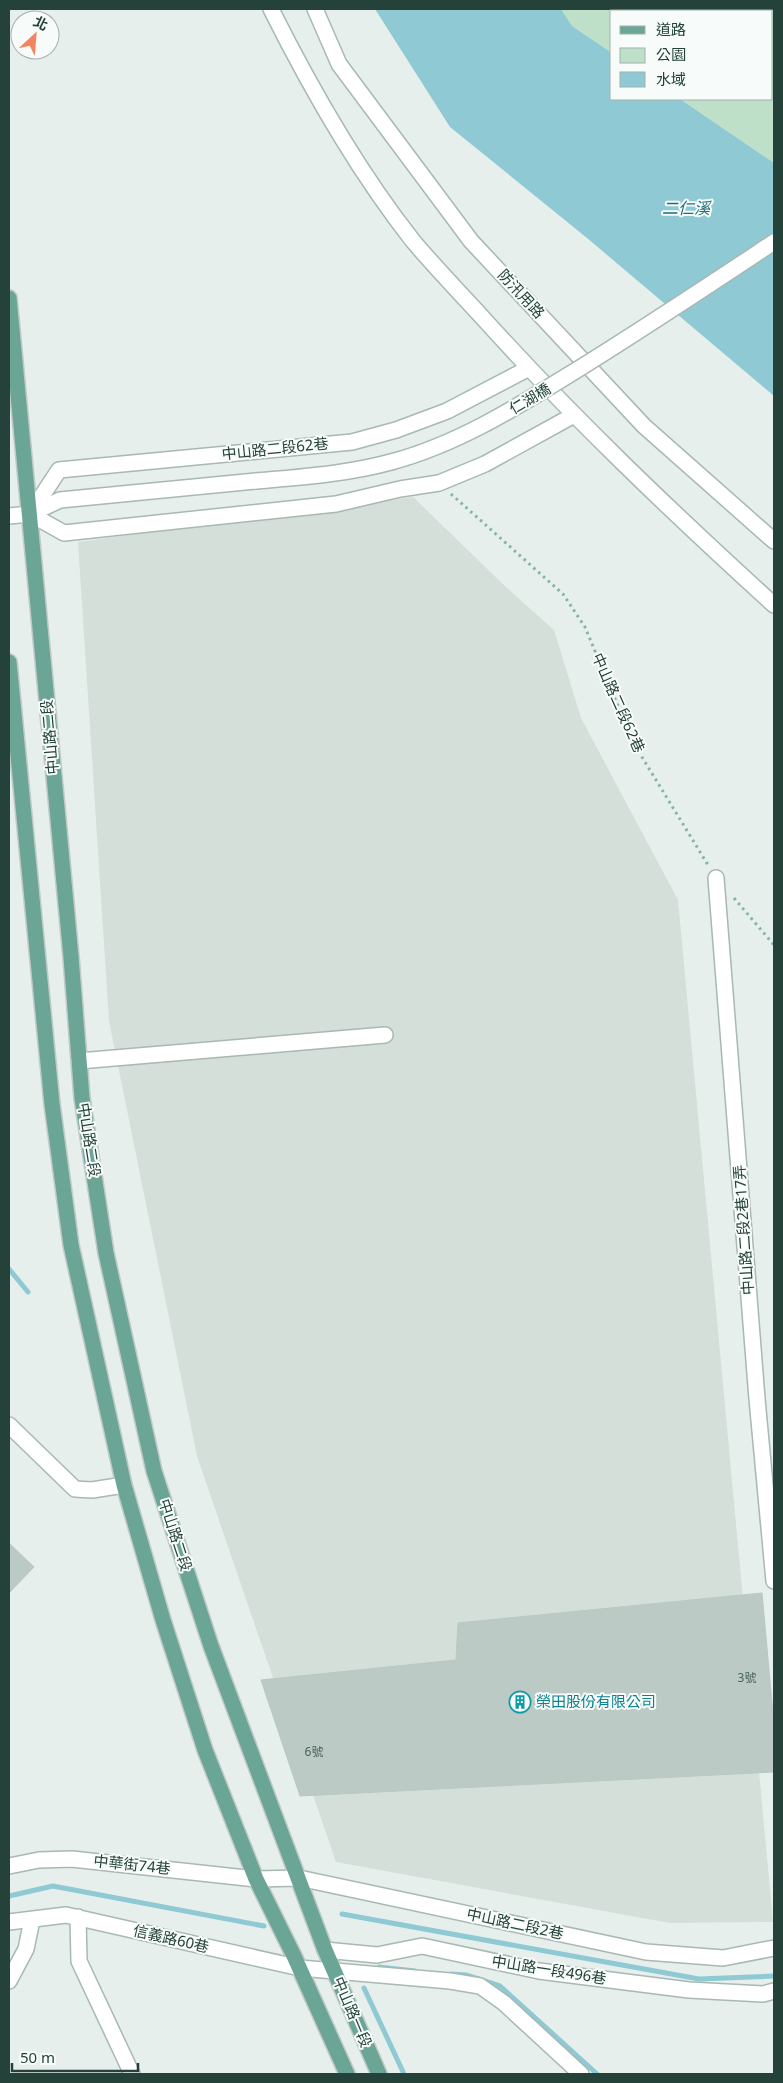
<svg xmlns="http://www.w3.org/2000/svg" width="783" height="2083" viewBox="0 0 783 2083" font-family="'Noto Sans','Noto Sans TC',sans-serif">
<rect width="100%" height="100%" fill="#e6efeb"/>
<path fill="#d4dfda" d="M413,497L507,588L554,630L581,718L678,900L773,1922L670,1923L336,1862L197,1456L109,1021L78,542Z"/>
<path fill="#bfe0c8" d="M561,9H774V163L680,99H772V11H612V53L572,26Z"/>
<path fill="#8ec9d4" d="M375,9H561L572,26L612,53V99H680L774,163V396L587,238L450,127Z"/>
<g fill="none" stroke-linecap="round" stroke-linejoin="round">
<path stroke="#8ec9d4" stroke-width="5" d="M9,1269L28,1292
M9,1896L53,1886L264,1926
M342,1914L699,1979L774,1976
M379,1967L415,1971
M451,1974L466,1975L500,1986L597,2074
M364,1988L404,2074"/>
</g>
<path fill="#bbcac4" stroke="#b8c9c2" d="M9,1543L34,1567L9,1593Z
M762,1593L774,1725V1772L300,1796L261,1680L456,1660L458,1623Z"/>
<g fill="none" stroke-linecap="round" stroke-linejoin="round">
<g stroke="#a8b8b2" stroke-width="18">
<path id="minor" d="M271,9C311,89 357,170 413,241C435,267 459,292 482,317C574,419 673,513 774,605
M315,9L339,64L471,241L644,426L774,541
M529,368L447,411L396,430L352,442L59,470L30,514L64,533L336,504L400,489L439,483L485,464L574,415
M9,516L30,514L60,500L256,481
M716,878L757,1399L774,1581
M79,1061L385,1035
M9,1425L75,1489L92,1490L124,1485
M9,1866L39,1860L72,1859L256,1879L299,1878L646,1952L723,1958L774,1948
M78,1917L79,1961L132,2074
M9,1922L66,1915L300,1968L450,1981L480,1986L504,2003L581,2074
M325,1950L377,1955L422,1946L539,1971L689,1990L763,1994L774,1991
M9,1981L26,1949L32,1920"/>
</g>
<g stroke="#c2cac8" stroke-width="18">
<path id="major" d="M9,298L71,957L82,1098L106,1253L154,1471L211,1646L325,1950L379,2074
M9,662L52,1104L71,1245L124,1485L163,1620L205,1750L256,1879L294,1956L347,2074"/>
</g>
<path stroke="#86b3a5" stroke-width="3" stroke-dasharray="2.5 4" stroke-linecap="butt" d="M451,494L563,594L585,627L634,744L708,865
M734,898L774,945"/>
<use href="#minor" stroke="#fff" stroke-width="15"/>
<use href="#major" stroke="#6aa596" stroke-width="15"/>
<g stroke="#a8b8b2" stroke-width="18" stroke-linecap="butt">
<path id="minor-bridge" d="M256,481C301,477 347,474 391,462C455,445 512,410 567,376C637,333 706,287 774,242"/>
</g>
<use href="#minor-bridge" stroke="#fff" stroke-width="15"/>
</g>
<defs>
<g id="building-ring" transform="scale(1.125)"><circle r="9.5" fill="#f7fbf9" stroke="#0f9aa8" stroke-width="1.5"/><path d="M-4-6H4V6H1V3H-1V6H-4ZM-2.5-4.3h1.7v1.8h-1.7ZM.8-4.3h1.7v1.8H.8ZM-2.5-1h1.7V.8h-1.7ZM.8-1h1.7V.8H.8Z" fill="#0f9aa8"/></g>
</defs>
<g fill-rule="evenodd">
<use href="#building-ring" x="520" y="1702"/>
</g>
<g text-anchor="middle" stroke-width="4" stroke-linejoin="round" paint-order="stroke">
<g font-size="12" fill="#4a645c">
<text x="747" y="1682">3號</text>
<text x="314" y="1756">6號</text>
</g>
<g font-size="15" fill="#24423a" stroke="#f7fbf9">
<text transform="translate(521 294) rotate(47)" y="5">防汛用路</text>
<text transform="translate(530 399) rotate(-31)" y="5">仁湖橋</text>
<text transform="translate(275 449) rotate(-6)" y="5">中山路二段62巷</text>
<text transform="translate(618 703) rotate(66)" y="5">中山路二段62巷</text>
<text transform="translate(50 737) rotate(-95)" y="5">中山路二段</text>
<text transform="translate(89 1140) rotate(81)" y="5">中山路二段</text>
<text transform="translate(744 1230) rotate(-94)" y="5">中山路二段2巷17弄</text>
<text transform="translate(175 1535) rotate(72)" y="5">中山路二段</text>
<text transform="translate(132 1865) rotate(6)" y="5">中華街74巷</text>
<text transform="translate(515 1924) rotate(12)" y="5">中山路二段2巷</text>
<text transform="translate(171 1939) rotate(13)" y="5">信義路60巷</text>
<text transform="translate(549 1970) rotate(9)" y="5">中山路一段496巷</text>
<text transform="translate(352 2012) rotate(67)" y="5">中山路一段</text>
</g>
<g font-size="15" fill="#0d838f" stroke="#f7fbf9" text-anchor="start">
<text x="536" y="1707">榮田股份有限公司</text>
</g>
<g font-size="16" font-style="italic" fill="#1c6f80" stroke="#f7fbf9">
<text x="686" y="214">二仁溪</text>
</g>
</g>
<rect width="783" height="2083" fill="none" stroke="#24423a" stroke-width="20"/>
<rect x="610" y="10" width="162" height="90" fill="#f7fbf9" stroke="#a3b1ad"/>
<rect x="620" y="26" width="25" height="8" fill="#6aa596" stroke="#a3b1ad"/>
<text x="656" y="35" font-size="15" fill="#24423a">道路</text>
<rect x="620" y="48" width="25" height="15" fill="#bfe0c8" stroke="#a3b1ad"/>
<text x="656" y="60" font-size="15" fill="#24423a">公園</text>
<rect x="620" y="72" width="25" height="15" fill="#8ec9d4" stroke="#a3b1ad"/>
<text x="656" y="85" font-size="15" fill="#24423a">水域</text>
<g transform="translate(35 35) rotate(26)"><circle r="24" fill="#f7fbf9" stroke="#a3b1ad"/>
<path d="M0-4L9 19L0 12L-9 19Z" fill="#f4845f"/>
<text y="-8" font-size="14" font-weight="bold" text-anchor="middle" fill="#24423a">北</text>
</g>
<path d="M12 2063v8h126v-8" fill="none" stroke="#24423a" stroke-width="2.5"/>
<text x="20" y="2063" font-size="15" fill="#24423a" stroke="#f7fbf9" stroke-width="4" paint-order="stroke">50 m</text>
</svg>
